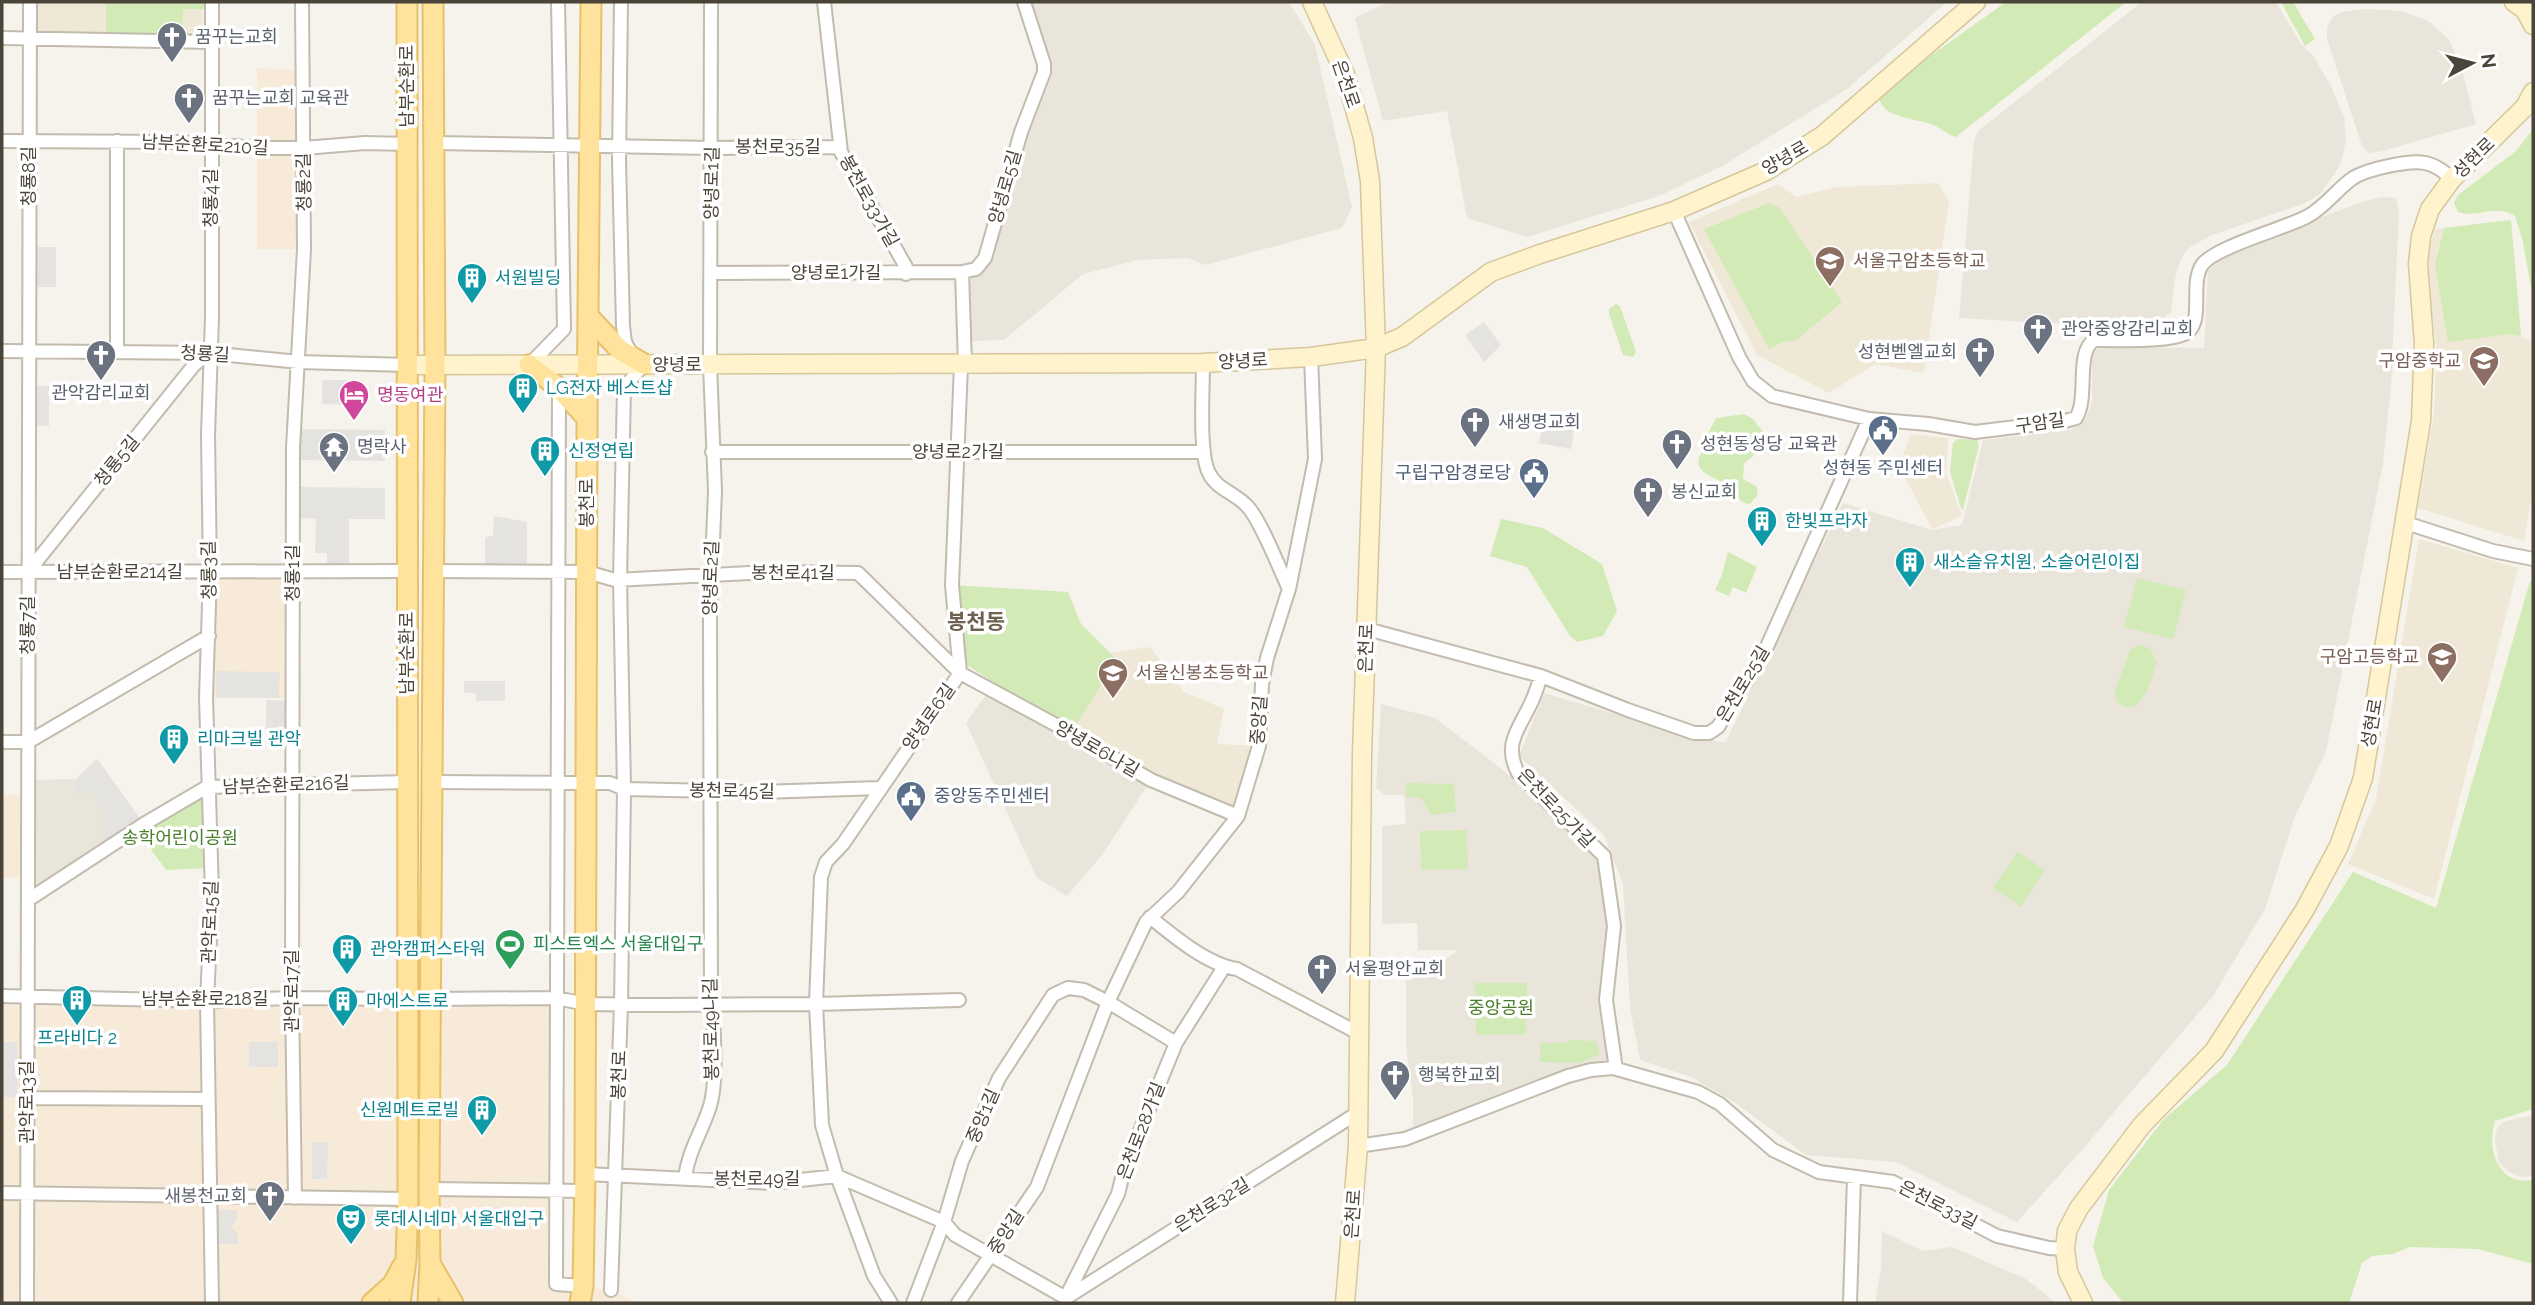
<svg xmlns="http://www.w3.org/2000/svg" width="2535" height="1305" viewBox="0 0 2535 1305" font-family="Raleway,'Noto Sans KR',sans-serif">
<rect width="100%" height="100%" fill="#f6f3ec"/>
<path fill="#eae5da" d="M1030,2H1289L1315,45L1352,207L1342,228L1205,265L1188,258L1138,260L1083,274L1004,340L969,341V276L981,273L989,261L1012,173L1051,76L1049,60Z
M1388,2H1947L1847,89L1722,166L1659,196L1527,237L1467,218L1447,111L1383,121L1355,18Z
M2142,2H2276L2301,44L2312,54L2331,86L2344,117L2346,140L2341,163L2335,173L2320,194L2303,204L2212,235L2190,247L2183,255L2179,265L2175,279L2171,312L2160,320L2085,325L1959,318L1974,141L1978,131Z
M2367,9L2401,11L2429,21L2450,41L2462,70L2476,124L2383,151L2368,153L2362,146L2327,39V27L2333,17L2341,12Z
M2382,197L2396,198L2399,211L2391,385L2383,464L2326,752L2295,816L2265,909L2213,996L2081,1151L2017,1222L1896,1162L1806,1155L1737,1104L1691,1077L1640,1060L1630,1008L1623,884L1604,835L1519,756L1544,693L1672,731L1725,743L1843,503L1932,530L1962,525L1983,440L2070,430L2085,421L2092,402V358L2095,350L2105,347L2204,348L2208,271L2232,250L2365,201Z
M986,695L1071,733L1151,780L1102,855L1067,896L1037,878L966,723Z
M1381,704L1435,718L1502,769L1599,859L1608,928L1611,1063L1413,1127V1098L1406,1045V962L1443,961L1458,950H1418L1417,923L1382,924V826L1406,824L1404,795H1385L1376,788Z
M97,759L144,824L28,900V780L76,779Z
M2533,1115V1176L2520,1177L2508,1171L2499,1162L2495,1140L2497,1128L2503,1122Z
M1882,1231L1923,1251L1952,1247L2026,1279L2056,1303H1875L1881,1268Z"/>
<path fill="#f7ead8" d="M257,68L301,70L304,249H257Z
M293,572V698H206L210,573Z
M2,795H28V878H2Z
M2,996L556,998V1284L611,1290L637,1303H2Z"/>
<path fill="#efe8d6" d="M31,2H203L202,40L31,37Z
M1938,183L1949,201L1924,373L1875,364L1829,393L1757,355L1689,222L1778,184L1796,197L1837,187Z
M2511,220L2521,336L2532,342L2533,362V488L2524,541L2418,508L2434,413L2437,350L2424,263L2435,229Z
M1911,434L1948,438L1946,473L1962,516L1932,529L1899,466Z
M2419,539L2518,568L2434,899L2348,864L2376,799Z
M1068,592L1081,624L1109,653L1150,647L1184,692L1224,709L1217,744L1259,746L1238,816L1151,780L1071,733Z"/>
<path fill="#d2eab5" d="M106,2H205V9H183L182,40H106Z
M2006,2H2126L1956,137C1947,135 1940,127 1931,124C1916,119 1871,116 1881,91Z
M2281,2H2293L2315,39L2305,46Z
M2533,129V298L2522,238L2515,216C2496,203 2477,219 2458,212L2454,203L2458,195L2516,151Z
M1769,203L1780,208L1842,302L1795,341L1783,342L1769,349L1704,229Z
M2511,220L2521,336L2511,334L2448,342L2435,265L2444,228Z
M1616,304L1620,306L1636,352L1633,357L1623,355L1609,314V309Z
M1744,414L1753,419L1768,438V442L1744,464L1743,479L1756,486L1758,494L1750,504C1739,503 1740,498 1733,491C1716,472 1682,477 1708,442L1707,435L1716,418Z
M1958,439L1977,440L1979,445L1963,510L1961,508L1950,472L1953,443Z
M1501,519L1543,528L1602,564L1617,611L1603,636L1577,642L1570,636L1527,567L1490,556Z
M1728,552L1757,567L1746,593L1733,587L1729,596L1715,590L1722,575Z
M2137,578L2186,590L2173,639L2124,627Z
M2530,581L2533,582V1109L2495,1121C2486,1148 2498,1187 2533,1180V1264L2478,1249L2410,1247L2393,1254L2372,1256L2362,1263L2349,1303H2123L2103,1278L2093,1246L2109,1190L2164,1119L2227,1065L2353,872L2436,908Z
M952,585L1068,592L1081,624L1117,660L1071,733L964,663Z
M2139,645L2150,648L2157,663C2151,680 2141,723 2116,701L2115,691L2129,653L2132,648Z
M1406,783L1454,784L1456,812L1431,815L1421,798L1406,797Z
M207,787L212,868L166,870L136,829Z
M1467,830L1468,869L1421,870L1420,831Z
M2018,852L2045,870L2021,907L1993,888Z
M1475,983H1527L1526,1034L1476,1035Z
M1569,1040L1596,1041L1600,1054L1579,1063L1540,1062V1043H1568Z"/>
<path fill="#e5e3e0" d="M29,247H56V287H28Z
M1484,322L1501,345L1484,362L1465,335Z
M322,380H358L359,405L322,404Z
M33,386H49V426H33Z
M1543,424L1574,429L1571,449L1539,443Z
M301,429L385,430V461L301,460Z
M300,487L385,488V519H349V564H327V553H315L316,519L300,518Z
M494,516L527,522V572L485,571V537L493,536Z
M216,671L280,672L279,698H216Z
M464,681H505V701H476V693H464Z
M266,700L285,701V740H266Z
M97,759L144,824L108,847L103,841V808L96,807V793H76V779Z
M2,1042H17V1097H2Z
M249,1042H278V1067H249Z
M312,1142H328L327,1179H312Z
M212,1210H237V1220L231,1227L238,1234V1244H212Z"/>
<g fill="none" stroke-linecap="round" stroke-linejoin="round">
<g stroke="#c2bbae" stroke-width="16">
<path id="street" d="M212,2V317L208,435L210,573L206,698L212,893L207,1001L212,1303
M621,2L619,159L623,326L625,342L632,355
M824,2L841,152L906,267V274
M2,38L212,42
M2,141L177,142L258,148H304L365,143L407,144
M117,141V351
M434,143L712,148L840,147
M1674,211L1739,357L1753,381L1772,396L1869,419L1928,424L1975,432L2065,421L2076,418C2089,397 2075,353 2094,340C2113,340 2176,343 2189,331C2203,318 2190,283 2202,265C2214,247 2287,228 2308,216C2325,207 2337,189 2353,178C2367,169 2409,160 2425,163C2436,165 2444,172 2452,179
M711,273L962,272
M2,351L209,353L299,362L408,365
M1203,363C1203,389 1199,450 1208,471C1215,489 1236,493 1248,507C1262,523 1279,568 1289,589
M529,365L564,329L558,2
M965,365L962,272L976,269L985,258L1021,132L1044,72V64L1024,2
M559,388L556,1284L583,1286
M712,452H1204
M2406,523L2493,551L2533,559
M433,571L587,572L615,580L768,572L858,573L960,673L1071,733L1151,780L1238,816
M2,572L407,571
M28,572L194,365L209,353
M1367,629L1541,676L1628,710L1694,733H1709L1718,727L1765,651L1869,419
M1541,676C1538,685 1535,695 1531,703C1519,729 1503,744 1518,773L1604,856L1614,926L1606,1000L1616,1069
M2,742H28L209,636
M431,782L610,783L624,789L762,792L879,788
M28,900L144,824L207,787L407,782
M1150,917C1173,936 1208,965 1237,969L1360,1034
M2,996L207,1001L292,998L407,999
M430,999L556,998L586,1004L664,1005L816,1004L959,1000
M27,1098L208,1099
M1358,1146L1405,1139L1568,1076L1591,1070L1613,1068L1698,1092L1720,1104L1773,1150L1819,1172L1893,1182L1997,1236L2049,1248L2065,1249
M585,1174L773,1183L837,1176L944,1222L955,1235L1066,1298L1359,1112
M685,1178C688,1151 702,1132 710,1106C718,1079 713,1037 713,1008L711,1003L710,615L715,491L710,365L711,2
M429,1189L585,1191
M2,1193L408,1199
M295,1198L292,998L293,448L304,249L302,2
M611,1290L621,1005L624,789L620,579L624,388L644,364
M1066,1297L1118,1194L1124,1170L1176,1043L1224,967
M27,1303L30,2
M891,1303L874,1276L837,1176L822,1125L816,1004L821,877L826,862L843,844L960,673L952,585L961,365
M913,1303L944,1222L962,1161L999,1078L1053,995L1068,988L1084,990L1108,1002L1176,1043
M958,1303L1037,1187L1108,1002L1146,922L1178,892L1238,816L1259,746L1262,684L1267,658L1289,589L1315,459L1311,357
M1850,1303L1854,1177"/>
</g>
<g stroke="#d6c79b" stroke-width="21">
<path id="secondary" d="M1312,2L1345,74L1363,138L1370,181L1376,348L1362,754L1358,1146L1345,1303
M2514,2L2525,10L2533,25
M408,365L1203,363L1311,357L1376,348L1402,337L1491,272L1540,254L1674,211L1766,171L1822,136L1976,2
M2083,1303L2068,1272L2065,1249L2067,1231L2079,1208L2142,1125L2214,1051L2304,911L2339,846L2363,778L2421,421L2424,343L2418,264L2421,236L2430,209L2452,179L2525,107L2533,92"/>
</g>
<g stroke="#e6c16a" stroke-width="23">
<path id="primary" d="M588,316L620,350L644,364
M529,365L559,388L587,418
M431,1265L453,1303
M372,1303L393,1284L402,1267
M400,1303L406,1260L408,1199L407,2
M428,1303L430,1263L429,1189L435,365L433,2
M580,1303L583,1286L585,1174L587,418L591,2"/>
</g>
<use href="#street" stroke="#fff" stroke-width="12"/>
<use href="#secondary" stroke="#fff3cd" stroke-width="18"/>
<use href="#primary" stroke="#ffe39c" stroke-width="19"/>
</g>
<defs>
<g id="church-pin" transform="scale(1.575)"><path d="M0 17L-7.5 6A9.5 9.5 0 1 1 7.5 6Z" fill="#6b7280" stroke="#fff"/><path d="M-1.2-6h2.4v3.5h3.3v2.4h-3.3V6h-2.4V-.1h-3.3v-2.4h3.3Z" fill="#fff"/></g>
<g id="school-pin" transform="scale(1.575)"><path d="M0 17L-7.5 6A9.5 9.5 0 1 1 7.5 6Z" fill="#8d6e63" stroke="#fff"/><path d="M0-5L7-2L0 1L-7-2ZM-4 1L0 2.5L4 1V4Q0 6-4 4Z" fill="#fff"/></g>
<g id="building-pin" transform="scale(1.575)"><path d="M0 17L-7.5 6A9.5 9.5 0 1 1 7.5 6Z" fill="#0f9aa8" stroke="#fff"/><path d="M-4-6H4V6H1V3H-1V6H-4ZM-2.5-4.3h1.7v1.8h-1.7ZM.8-4.3h1.7v1.8H.8ZM-2.5-1h1.7V.8h-1.7ZM.8-1h1.7V.8H.8Z" fill="#fff"/></g>
<g id="hotel-pin" transform="scale(1.575)"><path d="M0 17L-7.5 6A9.5 9.5 0 1 1 7.5 6Z" fill="#d1479c" stroke="#fff"/><path d="M-6-4.5h1.5V1H6V5H4.5V3h-9V5H-6ZM-4 0a1.8 1.8 0 1 1 3.6 0ZM.5 0V-2.5h3Q6-2.5 6 0Z" fill="#fff"/></g>
<g id="civic-pin" transform="scale(1.575)"><path d="M0 17L-7.5 6A9.5 9.5 0 1 1 7.5 6Z" fill="#5c6f8a" stroke="#fff"/><path d="M-.6-6.5H3V-4.5H.6V-3L4-1V1h2V6H-6V1h2V-1L-.6-3ZM-1.2 2.5V6h2.4V2.5Z" fill="#fff"/></g>
<g id="temple-pin" transform="scale(1.575)"><path d="M0 17L-7.5 6A9.5 9.5 0 1 1 7.5 6Z" fill="#6b7280" stroke="#fff"/><path d="M0-6L5-2H3V0L6.5 2.5H4V6H1.5V3h-3V6H-4V2.5H-6.5L-3 0V-2H-5Z" fill="#fff"/></g>
<g id="stadium-pin" transform="scale(1.575)"><path d="M0 17L-7.5 6A9.5 9.5 0 1 1 7.5 6Z" fill="#2e9e5b" stroke="#fff"/><path d="M0-5a6.5 5 0 1 0 0 10a6.5 5 0 1 0 0-10ZM-3.5-1.8h7v3.6h-7Z" fill="#fff"/></g>
<g id="theatre-pin" transform="scale(1.575)"><path d="M0 17L-7.5 6A9.5 9.5 0 1 1 7.5 6Z" fill="#0f9aa8" stroke="#fff"/><path d="M-5-5.5Q0-4 5-5.5V0Q5 5 0 6Q-5 5-5 0ZM-3.3-2.5H-1v1.5H-3.3ZM1-2.5H3.3v1.5H1ZM-2.8 1Q0 5.5 2.8 1Z" fill="#fff"/></g>
</defs>
<g fill-rule="evenodd">
<use href="#church-pin" x="172" y="37"/>
<use href="#church-pin" x="189" y="98"/>
<use href="#school-pin" x="1830" y="261"/>
<use href="#building-pin" x="472" y="278"/>
<use href="#church-pin" x="2038" y="329"/>
<use href="#church-pin" x="1980" y="352"/>
<use href="#church-pin" x="101" y="355"/>
<use href="#school-pin" x="2484" y="361"/>
<use href="#building-pin" x="523" y="388"/>
<use href="#hotel-pin" x="354" y="395"/>
<use href="#church-pin" x="1475" y="422"/>
<use href="#civic-pin" x="1883" y="430"/>
<use href="#church-pin" x="1677" y="444"/>
<use href="#temple-pin" x="334" y="447"/>
<use href="#building-pin" x="545" y="451"/>
<use href="#civic-pin" x="1534" y="473"/>
<use href="#church-pin" x="1648" y="492"/>
<use href="#building-pin" x="1762" y="521"/>
<use href="#building-pin" x="1910" y="562"/>
<use href="#school-pin" x="2442" y="657"/>
<use href="#school-pin" x="1113" y="673"/>
<use href="#building-pin" x="174" y="739"/>
<use href="#civic-pin" x="911" y="796"/>
<use href="#stadium-pin" x="510" y="944"/>
<use href="#building-pin" x="347" y="949"/>
<use href="#church-pin" x="1322" y="969"/>
<use href="#building-pin" x="77" y="1000"/>
<use href="#building-pin" x="343" y="1001"/>
<use href="#church-pin" x="1395" y="1075"/>
<use href="#building-pin" x="482" y="1110"/>
<use href="#church-pin" x="270" y="1196"/>
<use href="#theatre-pin" x="351" y="1219"/>
</g>
<g text-anchor="middle" stroke-width="7" stroke-linejoin="round" paint-order="stroke">
<g font-size="18" fill="#5b616d" stroke="#fff" text-anchor="start">
<text x="195" y="43">꿈꾸는교회</text>
<text x="212" y="104">꿈꾸는교회 교육관</text>
<text x="2061" y="335">관악중앙감리교회</text>
<text x="1957" y="358" text-anchor="end">성현벧엘교회</text>
<text x="101" y="399" text-anchor="middle">관악감리교회</text>
<text x="1498" y="428">새생명교회</text>
<text x="1700" y="450">성현동성당 교육관</text>
<text x="357" y="453">명락사</text>
<text x="1671" y="498">봉신교회</text>
<text x="1345" y="975">서울평안교회</text>
<text x="1418" y="1081">행복한교회</text>
<text x="247" y="1202" text-anchor="end">새봉천교회</text>
</g>
<g font-size="18" fill="#4b4439" stroke="#fff">
<text transform="translate(1346 84) rotate(71)" y="6">은천로</text>
<text transform="translate(407 86) rotate(-90)" y="6">남부순환로</text>
<text transform="translate(205 145) rotate(3)" y="6">남부순환로210길</text>
<text x="778" y="153">봉천로35길</text>
<text transform="translate(1785 158) rotate(-30)" y="6">양녕로</text>
<text transform="translate(2474 158) rotate(-44)" y="6">성현로</text>
<text transform="translate(29 176) rotate(-90)" y="6">청룡8길</text>
<text transform="translate(304 182) rotate(-91)" y="6">청룡2길</text>
<text transform="translate(712 183) rotate(-89)" y="6">양녕로1길</text>
<text transform="translate(1005 187) rotate(-74)" y="6">양녕로5길</text>
<text transform="translate(211 198) rotate(-90)" y="6">청룡4길</text>
<text transform="translate(869 201) rotate(61)" y="6">봉천로33가길</text>
<text x="836" y="279">양녕로1가길</text>
<text transform="translate(205 354) rotate(3)" y="6">청룡길</text>
<text transform="translate(1243 361) rotate(-3)" y="6">양녕로</text>
<text x="677" y="371">양녕로</text>
<text transform="translate(2040 423) rotate(-8)" y="6">구암길</text>
<text x="958" y="458">양녕로2가길</text>
<text transform="translate(117 461) rotate(-51)" y="6">청룡5길</text>
<text transform="translate(587 503) rotate(-90)" y="6">봉천로</text>
<text transform="translate(209 570) rotate(-91)" y="6">청룡3길</text>
<text x="120" y="578">남부순환로214길</text>
<text transform="translate(293 573) rotate(-90)" y="6">청룡1길</text>
<text x="793" y="579">봉천로41길</text>
<text transform="translate(711 578) rotate(-88)" y="6">양녕로2길</text>
<text transform="translate(28 625) rotate(-90)" y="6">청룡7길</text>
<text transform="translate(1366 648) rotate(-88)" y="6">은천로</text>
<text transform="translate(407 653) rotate(-90)" y="6">남부순환로</text>
<text transform="translate(1743 684) rotate(-59)" y="6">은천로25길</text>
<text transform="translate(929 717) rotate(-55)" y="6">양녕로6길</text>
<text transform="translate(1259 720) rotate(-86)" y="6">중앙길</text>
<text transform="translate(2372 723) rotate(-80)" y="6">성현로</text>
<text transform="translate(1097 749) rotate(30)" y="6">양녕로6나길</text>
<text transform="translate(286 785) rotate(-2)" y="6">남부순환로216길</text>
<text transform="translate(732 791) rotate(1)" y="6">봉천로45길</text>
<text transform="translate(1556 808) rotate(46)" y="6">은천로25가길</text>
<text transform="translate(210 922) rotate(-88)" y="6">관악로15길</text>
<text transform="translate(292 991) rotate(-90)" y="6">관악로17길</text>
<text x="205" y="1005">남부순환로218길</text>
<text transform="translate(711 1029) rotate(-91)" y="6">봉천로49나길</text>
<text transform="translate(619 1075) rotate(-88)" y="6">봉천로</text>
<text transform="translate(27 1102) rotate(-90)" y="6">관악로13길</text>
<text transform="translate(983 1116) rotate(-67)" y="6">중앙1길</text>
<text transform="translate(1141 1131) rotate(-69)" y="6">은천로28가길</text>
<text x="757" y="1185">봉천로49길</text>
<text transform="translate(1212 1205) rotate(-32)" y="6">은천로32길</text>
<text transform="translate(1938 1205) rotate(27)" y="6">은천로33길</text>
<text transform="translate(1353 1214) rotate(-86)" y="6">은천로</text>
<text transform="translate(1006 1232) rotate(-57)" y="6">중앙길</text>
</g>
<g font-size="18" fill="#785e54" stroke="#fff" text-anchor="start">
<text x="1853" y="267">서울구암초등학교</text>
<text x="2461" y="367" text-anchor="end">구암중학교</text>
<text x="2419" y="663" text-anchor="end">구암고등학교</text>
<text x="1136" y="679">서울신봉초등학교</text>
</g>
<g font-size="18" fill="#0d838f" stroke="#fff" text-anchor="start">
<text x="495" y="284">서원빌딩</text>
<text x="546" y="394">LG전자 베스트샵</text>
<text x="568" y="457">신정연립</text>
<text x="1785" y="527">한빛프라자</text>
<text x="1933" y="568">새소슬유치원, 소슬어린이집</text>
<text x="197" y="745">리마크빌 관악</text>
<text x="370" y="955">관악캠퍼스타워</text>
<text x="366" y="1007">마에스트로</text>
<text x="77" y="1044" text-anchor="middle">프라비다 2</text>
<text x="459" y="1116" text-anchor="end">신원메트로빌</text>
<text x="374" y="1225">롯데시네마 서울대입구</text>
</g>
<g font-size="18" fill="#b23c85" stroke="#fff" text-anchor="start">
<text x="377" y="401">명동여관</text>
</g>
<g font-size="18" fill="#4e5e75" stroke="#fff">
<text x="1883" y="474">성현동 주민센터</text>
<text x="1511" y="479" text-anchor="end">구립구암경로당</text>
<text x="934" y="802" text-anchor="start">중앙동주민센터</text>
</g>
<g font-size="18" fill="#4a7f2a" stroke="#fff">
<text x="180" y="844">송학어린이공원</text>
<text x="1501" y="1014">중앙공원</text>
</g>
<g font-size="18" fill="#27864d" stroke="#fff" text-anchor="start">
<text x="533" y="950">피스트엑스 서울대입구</text>
</g>
<g font-size="21" font-weight="bold" fill="#6e6250" stroke="#fff">
<text x="976" y="629">봉천동</text>
</g>
</g>
<rect width="2535" height="1305" fill="none" stroke="#4b4439" stroke-width="7"/>
<g transform="translate(2472 63) rotate(83)" stroke="#ffffff" stroke-width="5" paint-order="stroke">
<path d="M0-5L12 26L0 18L-12 26Z" fill="#4b4439"/>
<text y="-10" font-size="19" font-weight="bold" text-anchor="middle" fill="#4b4439">N</text>
</g>
</svg>
